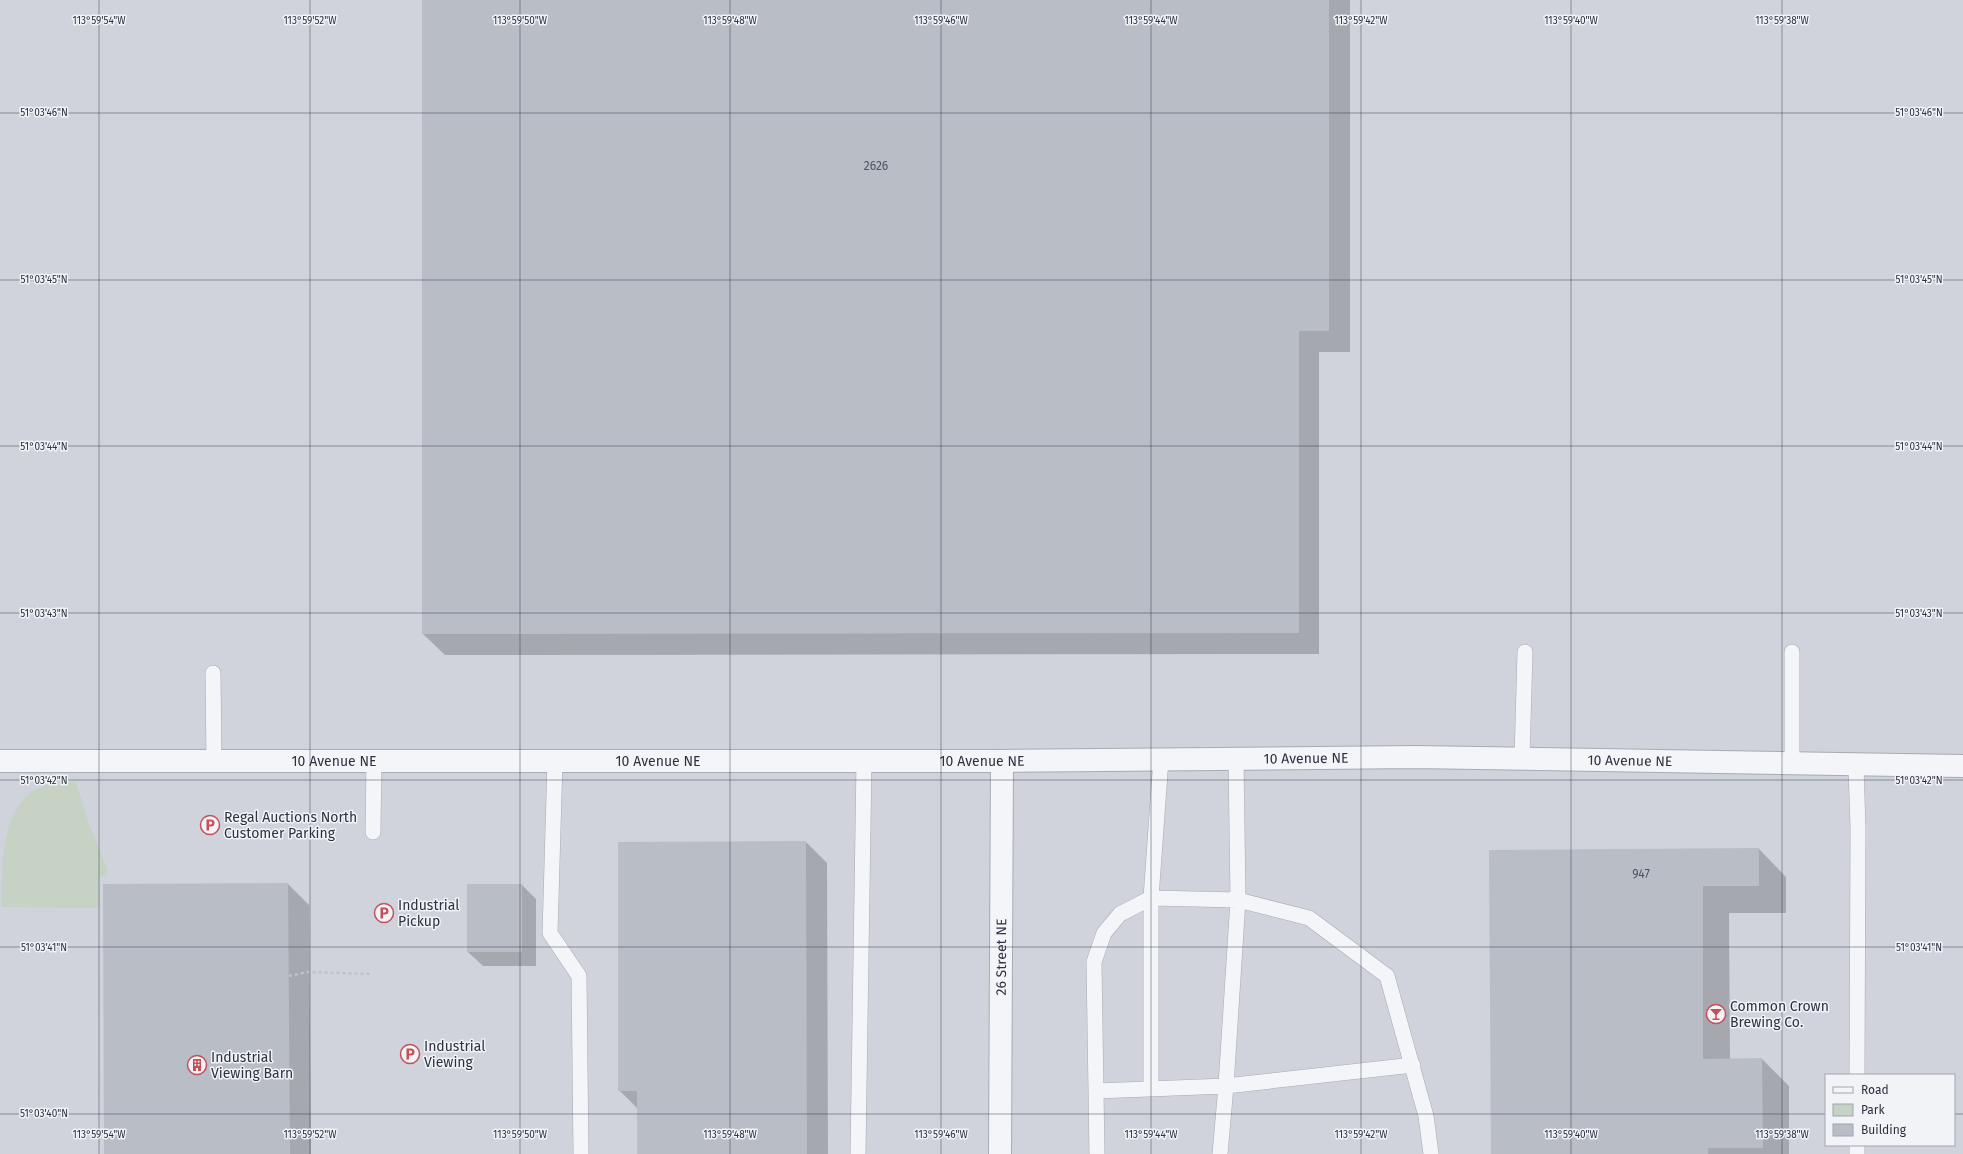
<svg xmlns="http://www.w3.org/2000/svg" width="1963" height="1154" viewBox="0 0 1963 1154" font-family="'Fira Sans',sans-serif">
<rect width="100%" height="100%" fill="#e2e4e9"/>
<path fill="#d0d3db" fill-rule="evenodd" d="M0,0H1963V1154H0ZM1826,1075H1954V1145H1826Z"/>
<path fill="#c6d3c4" d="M59,782H76L89,824L107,868V876L100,877V908L2,907C2,855 0,790 59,782Z"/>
<path fill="#0003" d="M423,0H1350V352H1319V654L445,655L423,634Z
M806,842L827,863L828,1154H638V1109L619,1090Z
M1759,849L1786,877V913H1729L1730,1059H1762L1789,1086V1154H1492L1490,851Z
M288,884L309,905L311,1154H105Z
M522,885L536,899V966H483L468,952Z"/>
<path fill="#b9bdc6" d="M422,0H1329V331H1299V633L422,634Z
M806,841L807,1154H637V1091H618V842Z
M1759,848V886H1703V1059L1762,1058L1763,1148H1708V1154H1491L1489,850Z
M288,883L290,1154H104L103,884Z
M467,884H522V952H467Z"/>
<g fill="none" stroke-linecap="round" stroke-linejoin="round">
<g stroke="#a7abb3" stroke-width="16">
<path id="lane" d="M1792,652V764
M213,673L214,761
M1236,758L1238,900L1309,918L1387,976L1426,1116L1431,1154
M1522,758L1525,652
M555,761L550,933L579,976L581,1154
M1856,766L1858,828L1857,1075
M373,832L374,761
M1096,1091L1094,962L1104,933L1120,914L1151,898V1088
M858,1154L864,761
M1097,1154L1096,1091L1226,1086L1238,900L1151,898L1161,759
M1220,1154L1226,1086L1413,1065
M1857,1154V1145"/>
</g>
<g stroke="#a7abb3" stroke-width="24">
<g id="street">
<path id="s1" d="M0,761H1002L1415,757L1963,766"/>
<path id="s2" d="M1000,1154L1002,761"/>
</g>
</g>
<path stroke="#c0c2c8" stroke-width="2.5" stroke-dasharray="3 3" stroke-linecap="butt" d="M289,976L307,972L372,974"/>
<use href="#lane" stroke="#f4f5f8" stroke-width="15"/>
<use href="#street" stroke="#f4f5f8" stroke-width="22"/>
</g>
<path fill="none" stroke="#2b3140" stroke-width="1" stroke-opacity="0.45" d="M99,0V1154M310,0V1154M520,0V1154M730,0V1154M941,0V1154M1151,0V1154M1361,0V1154M1571,0V1154M1782,0V1154M0,113H1963M0,280H1963M0,446H1963M0,613H1963M0,780H1963M0,947H1963M0,1114H1826M1954,1114H1963"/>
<defs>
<g id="parking-ring" transform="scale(1)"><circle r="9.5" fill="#f1f3f7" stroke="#c64f59" stroke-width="1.5"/><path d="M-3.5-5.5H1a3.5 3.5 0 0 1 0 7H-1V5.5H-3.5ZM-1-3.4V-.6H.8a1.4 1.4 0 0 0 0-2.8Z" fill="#c64f59"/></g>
<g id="bar-ring" transform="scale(1)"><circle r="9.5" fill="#f1f3f7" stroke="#c64f59" stroke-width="1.5"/><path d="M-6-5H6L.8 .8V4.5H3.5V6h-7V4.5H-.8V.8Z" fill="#c64f59"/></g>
<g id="building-ring" transform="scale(1)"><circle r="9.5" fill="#f1f3f7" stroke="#c64f59" stroke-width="1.5"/><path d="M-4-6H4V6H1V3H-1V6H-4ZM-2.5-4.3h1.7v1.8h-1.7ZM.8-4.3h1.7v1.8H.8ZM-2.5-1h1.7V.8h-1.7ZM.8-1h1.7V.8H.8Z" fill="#c64f59"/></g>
</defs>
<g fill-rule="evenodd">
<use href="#parking-ring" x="210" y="825"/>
<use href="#parking-ring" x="384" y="913"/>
<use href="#bar-ring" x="1716" y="1014"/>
<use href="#parking-ring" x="410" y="1054"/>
<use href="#building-ring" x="197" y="1065"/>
</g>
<g text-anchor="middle" stroke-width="3" stroke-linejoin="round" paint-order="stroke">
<g font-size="12" fill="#4e5462">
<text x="876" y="170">2626</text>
<text x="1641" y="878">947</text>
</g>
<g font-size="14" fill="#2b3140" stroke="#f1f3f7">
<text dy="5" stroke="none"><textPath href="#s1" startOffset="1306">10 Avenue NE</textPath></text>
<text dy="5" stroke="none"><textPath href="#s1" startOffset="334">10 Avenue NE</textPath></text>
<text dy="5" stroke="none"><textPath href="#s1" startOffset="658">10 Avenue NE</textPath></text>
<text dy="5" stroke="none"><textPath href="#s1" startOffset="982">10 Avenue NE</textPath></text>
<text dy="5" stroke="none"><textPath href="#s1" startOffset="1630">10 Avenue NE</textPath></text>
<text dy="5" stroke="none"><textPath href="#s2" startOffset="197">26 Street NE</textPath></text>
</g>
<g font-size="14" fill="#2b3140" stroke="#f1f3f7" text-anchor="start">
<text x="224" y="822">Regal Auctions North<tspan x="224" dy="16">Customer Parking</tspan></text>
<text x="398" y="910">Industrial<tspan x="398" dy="16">Pickup</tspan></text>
<text x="1730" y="1011">Common Crown<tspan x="1730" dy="16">Brewing Co.</tspan></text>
<text x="424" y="1051">Industrial<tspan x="424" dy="16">Viewing</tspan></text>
<text x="211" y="1062">Industrial<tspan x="211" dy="16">Viewing Barn</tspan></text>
</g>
</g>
<g font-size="10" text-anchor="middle" fill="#2b3140" stroke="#f1f3f7" stroke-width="3" stroke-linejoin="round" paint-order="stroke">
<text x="99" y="24">113°59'54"W</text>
<text x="310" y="24">113°59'52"W</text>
<text x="520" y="24">113°59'50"W</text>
<text x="730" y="24">113°59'48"W</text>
<text x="941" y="24">113°59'46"W</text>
<text x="1151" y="24">113°59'44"W</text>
<text x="1361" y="24">113°59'42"W</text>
<text x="1571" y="24">113°59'40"W</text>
<text x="1782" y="24">113°59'38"W</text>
<text x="44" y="116">51°03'46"N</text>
<text x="1919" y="116">51°03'46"N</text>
<text x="44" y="283">51°03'45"N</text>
<text x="1919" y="283">51°03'45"N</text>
<text x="44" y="450">51°03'44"N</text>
<text x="1919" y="450">51°03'44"N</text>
<text x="44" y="617">51°03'43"N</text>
<text x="1919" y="617">51°03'43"N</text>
<text x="44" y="784">51°03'42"N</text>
<text x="1919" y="784">51°03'42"N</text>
<text x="44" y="951">51°03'41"N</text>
<text x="1919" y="951">51°03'41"N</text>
<text x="44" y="1117">51°03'40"N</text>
<text x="99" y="1138">113°59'54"W</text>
<text x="310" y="1138">113°59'52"W</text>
<text x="520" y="1138">113°59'50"W</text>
<text x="730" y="1138">113°59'48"W</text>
<text x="941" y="1138">113°59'46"W</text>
<text x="1151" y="1138">113°59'44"W</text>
<text x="1361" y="1138">113°59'42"W</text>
<text x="1571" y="1138">113°59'40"W</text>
<text x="1782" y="1138">113°59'38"W</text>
</g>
<rect x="1825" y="1074" width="130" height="72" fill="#f1f3f7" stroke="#a2a5ae"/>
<rect x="1833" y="1087" width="20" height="6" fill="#f4f5f8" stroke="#a2a5ae"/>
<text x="1861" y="1094" font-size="12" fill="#2b3140">Road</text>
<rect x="1833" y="1104" width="20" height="12" fill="#c6d3c4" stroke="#a2a5ae"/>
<text x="1861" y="1114" font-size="12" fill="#2b3140">Park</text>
<rect x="1833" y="1124" width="20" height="12" fill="#b9bdc6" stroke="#a2a5ae"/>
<text x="1861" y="1134" font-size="12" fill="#2b3140">Building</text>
</svg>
